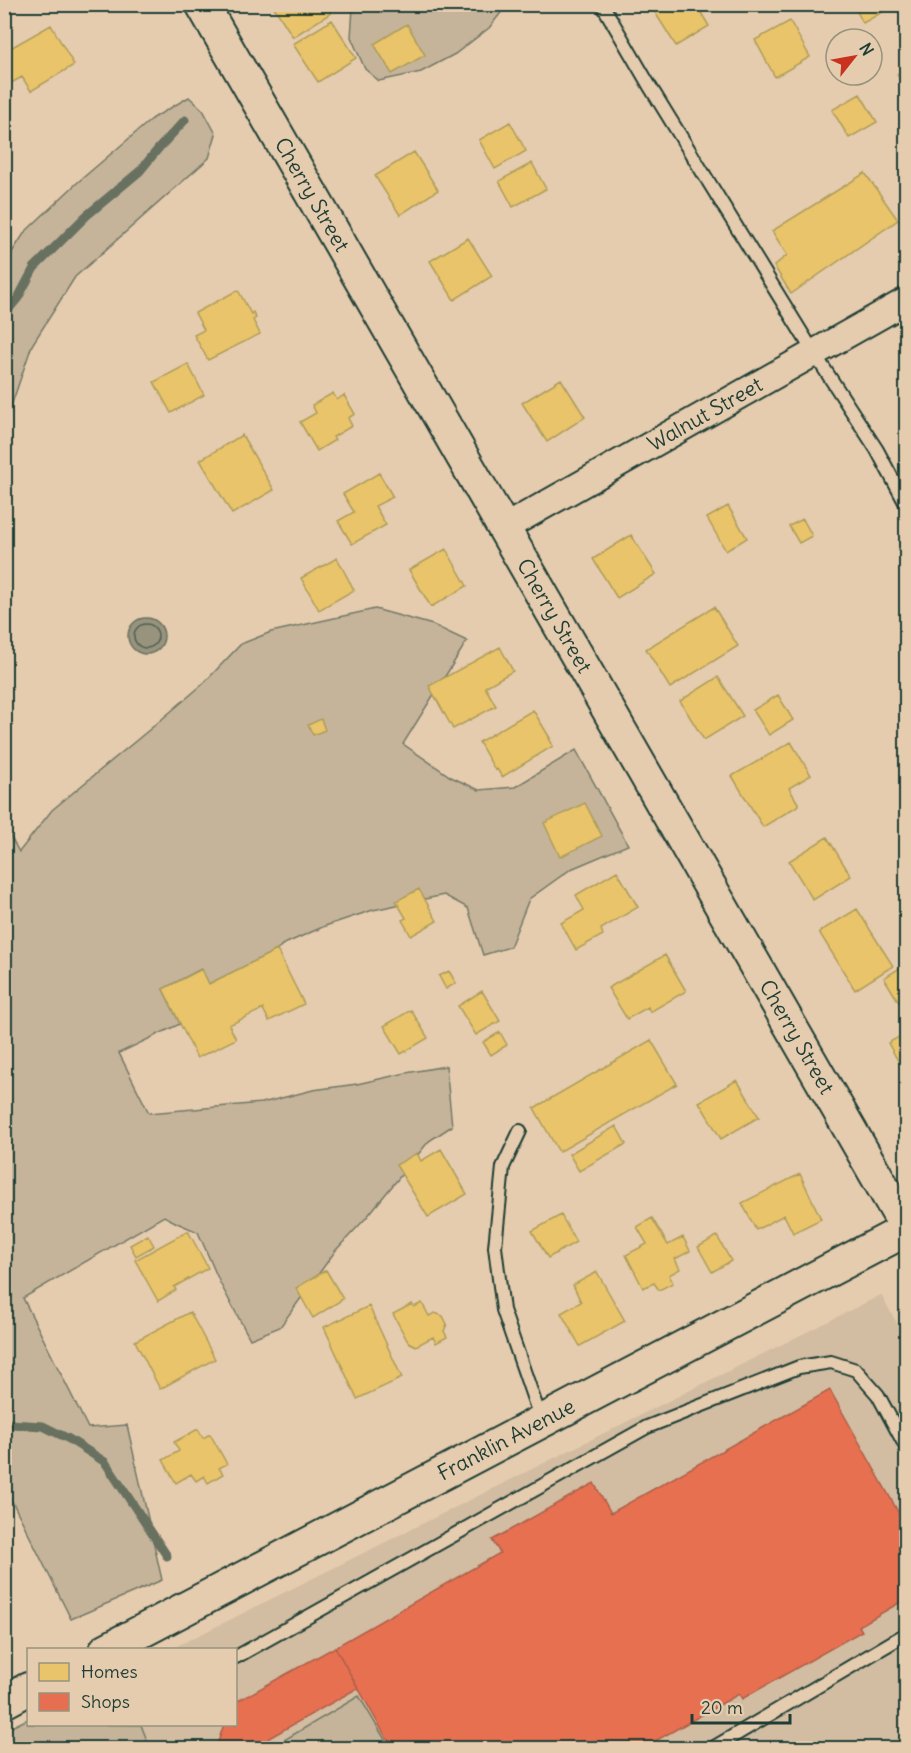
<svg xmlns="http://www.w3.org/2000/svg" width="911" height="1753" viewBox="0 0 911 1753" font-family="Delius,sans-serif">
<rect width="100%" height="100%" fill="#e6ccae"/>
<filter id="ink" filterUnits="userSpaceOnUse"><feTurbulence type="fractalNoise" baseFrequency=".0167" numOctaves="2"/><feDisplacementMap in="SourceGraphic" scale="12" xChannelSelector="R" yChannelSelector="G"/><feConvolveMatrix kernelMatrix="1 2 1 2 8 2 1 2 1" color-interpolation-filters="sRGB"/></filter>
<g filter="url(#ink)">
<path fill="#d2bda2" d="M881,1295L906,1339V1748H150L141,1725L236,1724V1650L171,1649Z"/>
<path fill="#c5b49a" stroke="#727867" stroke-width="1.5" d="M355,5H507L489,28L455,54L421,72L379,81L365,69L351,37L353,8Z
M189,97L203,110L216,134L209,158L75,277L32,345L5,424V263L25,232L78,182L153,118Z
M375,609L433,625L467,641L403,744L451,777L479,790L515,787L576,750L628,845L571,869L529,899L510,947L483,955L468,908L444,895L373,910L325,926L282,945L277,950L209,984L201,969L163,989L180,1024L119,1053L149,1113L262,1103L313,1090L357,1084L406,1073L446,1066L452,1126L429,1141L366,1218L336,1250L280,1327L250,1339L220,1283L198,1232L177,1223L164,1216L23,1298L88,1428L127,1425L162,1580L71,1619L5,1487L4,825L19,852L52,810L155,725L203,684L241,644L271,632Z
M359,1696L390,1748H277L279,1743Z
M28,1719V1724L141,1725L150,1748H5V1730Z"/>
<path fill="#97937d" stroke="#677160" stroke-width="1.5" d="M128 636a18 18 0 1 1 36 0a18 18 0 1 1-36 0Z"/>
<path fill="#e9c46a" stroke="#ac9c5a" stroke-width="1.5" d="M272,4H326L331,13L293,37Z
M653,4H696L709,26L676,46L651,6Z
M853,4H897L863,23Z
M332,20L356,58L318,82L293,44Z
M790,21L810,57L775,77L755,40Z
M407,24L425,55L392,74L374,44Z
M51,25L74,65L31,91L22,77L4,87V55L9,52L7,50Z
M906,69V92L897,74Z
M860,94L877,122L849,138L832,110Z
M510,122L526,151L495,169L479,140Z
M414,152L438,190L400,215L375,176Z
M532,163L546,189L513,207L499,181Z
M865,173L898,220L791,294L774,266L787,255L772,231Z
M468,238L492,276L454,300L430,261Z
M238,290L251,314L253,312L256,318L253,320L260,334L208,360L194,335L204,330L195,313Z
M188,364L204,395L171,413L154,382Z
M561,379L585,417L547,442L522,403Z
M333,393L337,400L344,395L355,414L348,418L352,426L333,437L335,440L317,451L300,422L316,413L312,405Z
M242,435L274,490L232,514L200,460Z
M379,473L393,497L375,506L386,525L352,544L338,521L354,512L343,494Z
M728,506L747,538L726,551L707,518Z
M803,519L812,536L799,543L789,526Z
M631,535L656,574L617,598L593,559Z
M446,549L467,586L431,607L409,570Z
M337,558L354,590L319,610L301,578Z
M714,607L738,646L670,688L646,649Z
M500,647L513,671L485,687L496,706L453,729L429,686Z
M718,677L743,716L704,740L680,701Z
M778,695L793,720L769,735L753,710Z
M533,710L550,738H549L553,746L502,777L497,769L495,770L479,742Z
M321,719L325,730L313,735L308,725Z
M791,742L811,775L789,788L799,805L763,827L732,776Z
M585,803L602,836L560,857L544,823Z
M827,837L851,876L813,900L789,861Z
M617,871L638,907L601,929L603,935L576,950L561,923L584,910L576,895Z
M419,889L437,921L411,936L402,920L406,918L396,901Z
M857,909L893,966L855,990L819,932Z
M277,950L304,1004L269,1021L263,1009L229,1025L236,1039L197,1058L163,989L202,969L209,984Z
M665,955L686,991L650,1012L648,1007L627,1019L608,988Z
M906,964V1011L905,1012L884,978Z
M449,971L456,983L446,989L439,976Z
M482,991L500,1021L476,1035L458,1006Z
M411,1010L428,1038L401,1054L384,1026Z
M500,1032L507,1045L491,1055L483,1042Z
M906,1033V1075L888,1043Z
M651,1040L677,1084L559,1152L534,1108Z
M737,1080L759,1117L721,1139L699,1102Z
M616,1126L626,1144L579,1171L569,1154Z
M441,1149L467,1194L428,1217L396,1165L417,1153L421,1161Z
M800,1174L821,1219L793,1233L784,1215L756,1230L742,1203Z
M561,1215L576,1242L548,1258L532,1231Z
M652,1218L668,1245L683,1237L690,1251L675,1259L680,1269L669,1275L673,1283L659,1290L654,1283L643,1288L626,1255L647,1244L637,1227Z
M188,1231L208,1268L174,1287L176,1290L158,1301L135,1260Z
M148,1235L154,1246L136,1256L130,1245Z
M717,1236L731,1261L712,1272L698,1247Z
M326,1270L343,1299L313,1318L296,1288Z
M597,1272L625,1321L580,1346L561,1313L581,1302L573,1285Z
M422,1303L429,1316L435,1313L443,1316L447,1324L444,1331L447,1337L436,1343L433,1337L416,1346L408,1342L393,1314L412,1304L414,1307Z
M369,1306L402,1378L357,1399L324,1327Z
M190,1312L215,1359L160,1389L135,1341Z
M198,1429L203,1438L210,1434L227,1464L219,1468L223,1474L208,1483L204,1476L196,1481L191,1474L176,1483L163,1460L179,1451L174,1442Z"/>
<path fill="#e76f51" stroke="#ab6048" stroke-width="1.5" d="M830,1390L906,1526V1579L900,1583L906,1595V1599L859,1626L862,1631L742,1699L739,1694L643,1748H392L335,1647L500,1553L492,1540L594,1483L611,1513Z
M335,1647L358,1688L269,1738L266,1748H216L224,1724H236V1702Z"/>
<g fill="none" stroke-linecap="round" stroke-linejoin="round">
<path stroke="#4f5f51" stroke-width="1.5" d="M134 636a12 12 0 1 1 24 0a12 12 0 1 1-24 0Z"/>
<path stroke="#677160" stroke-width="9" d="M4,315L18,298L34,268L86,216L140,171L158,149L185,120
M4,1421L11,1424L43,1426L69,1439L105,1462L167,1556"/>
<g stroke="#1f3d34" stroke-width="16">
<path id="service" d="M602,4L649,85L814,353L877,450L906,504
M520,1131L503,1167L495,1247L503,1310L541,1420
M236,1657L647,1427L799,1367L831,1362L856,1370L878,1395L906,1447
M713,1748L906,1634"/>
</g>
<g stroke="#1f3d34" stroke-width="30">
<g id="minor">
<path id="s1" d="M504,528L906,301"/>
</g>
</g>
<g stroke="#1f3d34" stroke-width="36">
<g id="tertiary">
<path id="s2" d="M202,4L906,1227"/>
<path id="s3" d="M106,1650L906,1230"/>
<path d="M4,1702L28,1689"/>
</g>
</g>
<use href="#service" stroke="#e6ccae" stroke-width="12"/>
<use href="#minor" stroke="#e6ccae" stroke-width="26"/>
<use href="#tertiary" stroke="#e6ccae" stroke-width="32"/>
</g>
</g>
<g text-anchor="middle" stroke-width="6" stroke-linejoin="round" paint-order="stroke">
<g font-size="21" fill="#1f3d34" stroke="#e6ccae">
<text dy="7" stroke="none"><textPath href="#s2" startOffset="220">Cherry Street</textPath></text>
<text dy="7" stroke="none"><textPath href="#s1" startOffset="231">Walnut Street</textPath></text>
<text dy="7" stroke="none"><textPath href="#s2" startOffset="706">Cherry Street</textPath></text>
<text dy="7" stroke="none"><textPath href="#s2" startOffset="1192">Cherry Street</textPath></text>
<text dy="7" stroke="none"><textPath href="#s3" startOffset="452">Franklin Avenue</textPath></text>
</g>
</g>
<rect width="911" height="1753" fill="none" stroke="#e6ccae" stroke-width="24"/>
<rect x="12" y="12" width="887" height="1729" fill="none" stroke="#1f3d34" stroke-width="2" filter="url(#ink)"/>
<rect x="27" y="1648" width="210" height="78" fill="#e6ccae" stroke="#96937d" stroke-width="1.5"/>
<rect x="39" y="1663" width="30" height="18" fill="#e9c46a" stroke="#96937d" stroke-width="1.5"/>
<text x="81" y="1678" font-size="18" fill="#1f3d34">Homes</text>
<rect x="39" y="1693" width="30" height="18" fill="#e76f51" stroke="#96937d" stroke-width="1.5"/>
<text x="81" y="1708" font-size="18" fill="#1f3d34">Shops</text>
<g transform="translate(854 57) rotate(59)"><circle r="28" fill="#e6ccae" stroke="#96937d" stroke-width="1.5"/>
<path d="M0-4.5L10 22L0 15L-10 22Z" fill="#c8321e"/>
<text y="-9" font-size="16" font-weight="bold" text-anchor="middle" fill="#1f3d34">N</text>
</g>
<path d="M692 1714v9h98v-9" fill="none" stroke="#1f3d34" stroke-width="3"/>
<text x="701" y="1714" font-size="18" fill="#1f3d34" stroke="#e6ccae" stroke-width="4.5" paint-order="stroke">20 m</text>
</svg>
